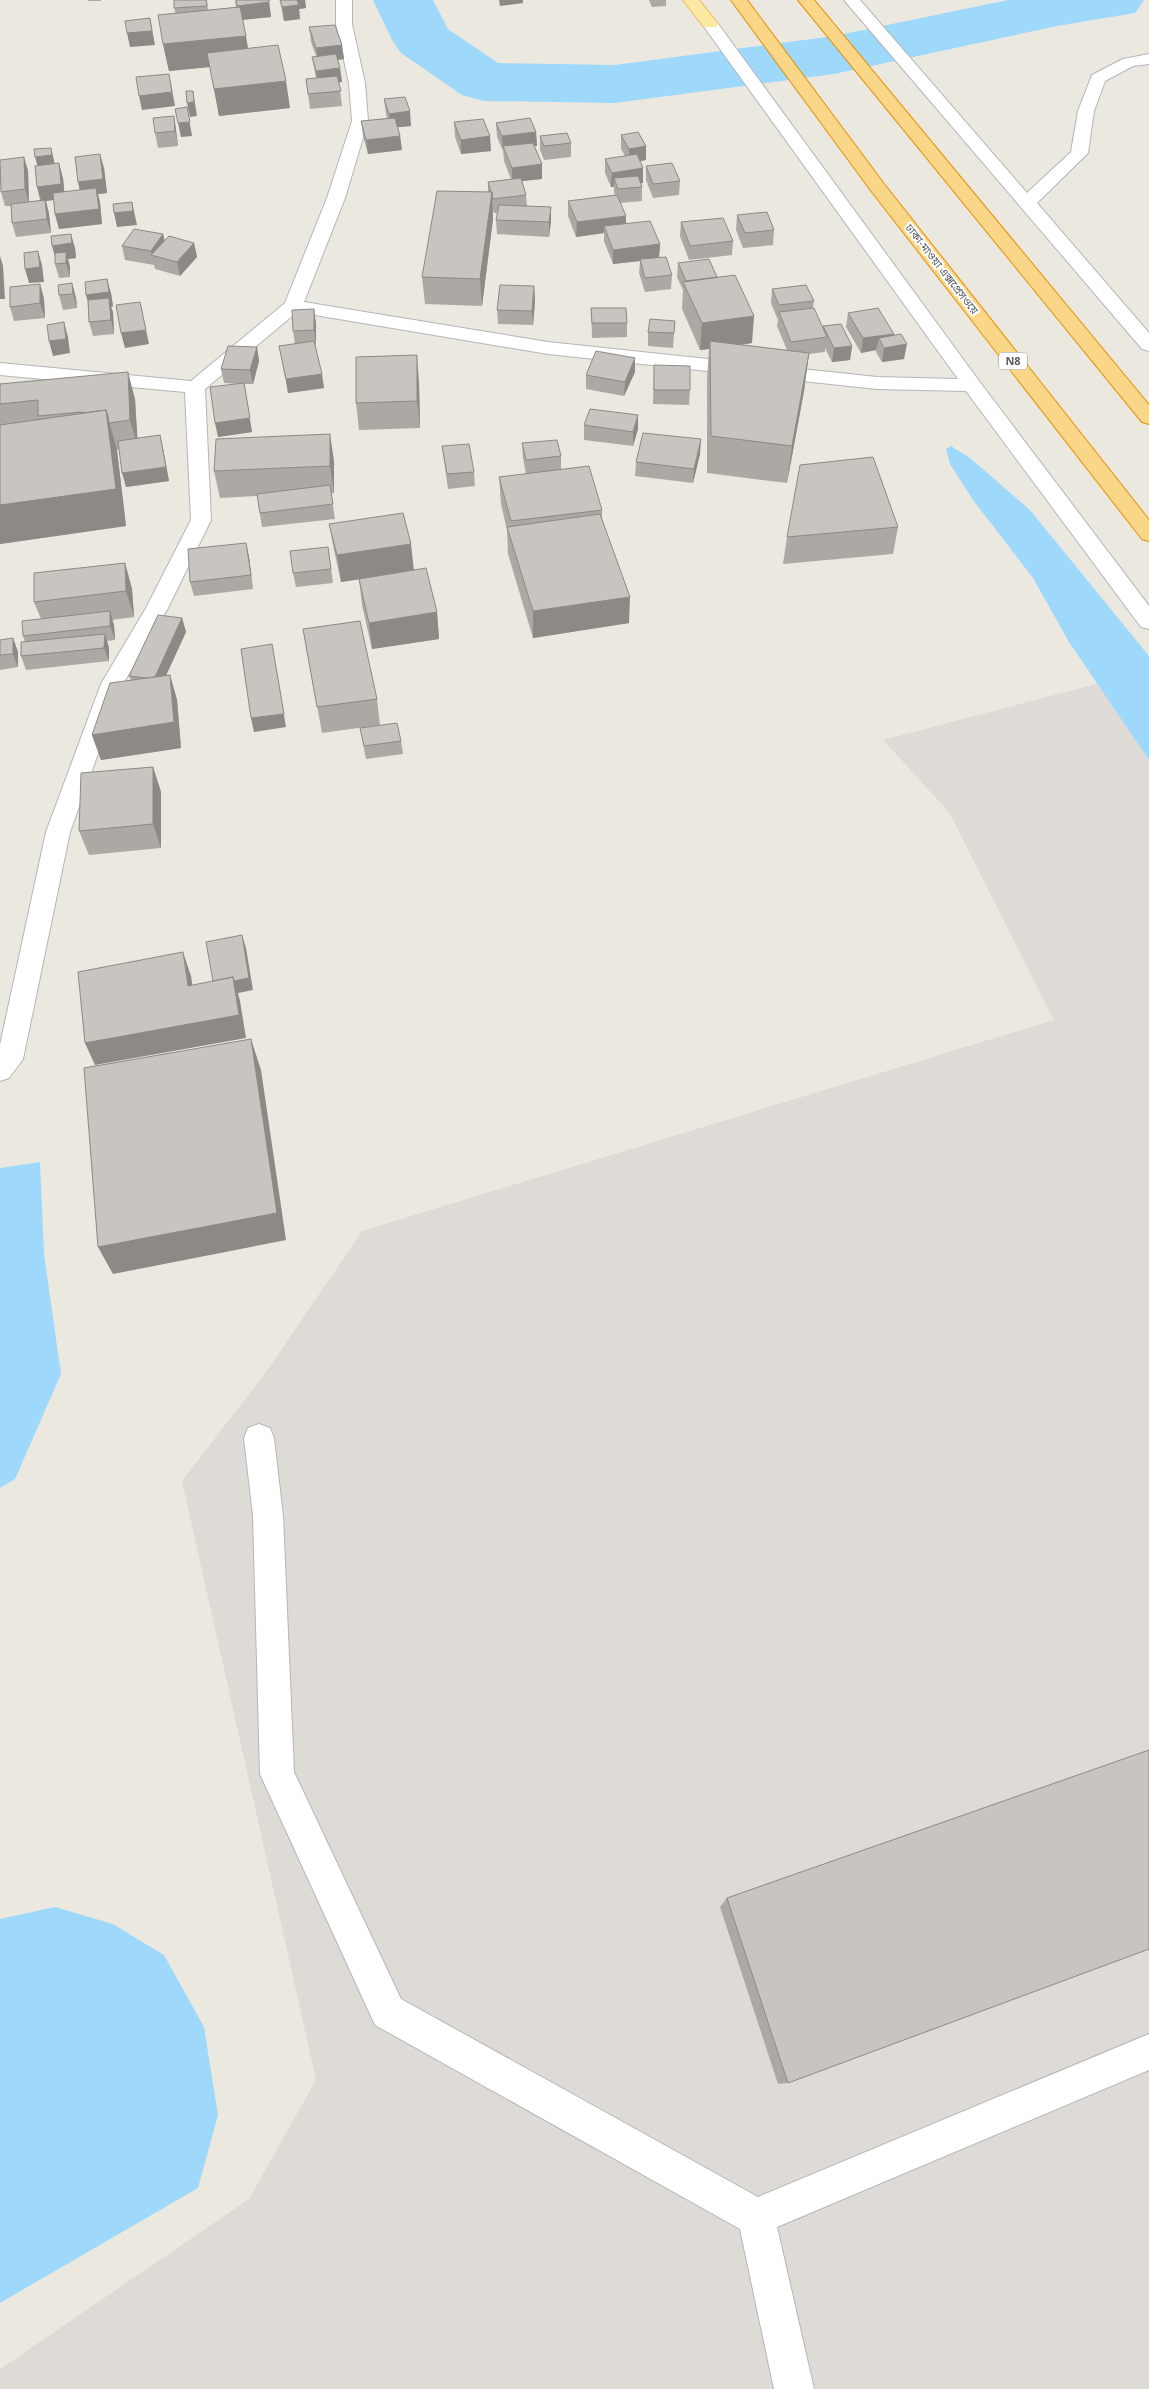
<svg xmlns="http://www.w3.org/2000/svg" width="1149" height="2389" viewBox="0 0 1149 2389" font-family="'Open Sans','Noto Sans Bengali',sans-serif">
<rect width="100%" height="100%" fill="#ebe8df"/>
<path fill="#dedbd7" d="M1108,681L1149,737V2389H0V2369L249,2199L316,2080L182,1481L269,1368L362,1231L1054,1020L949,812L883,740Z"/>
<path fill="#9ed9fc" d="M951,446L970,458L1030,510L1149,656V760L1069,642L1033,578L973,500L950,464L946,449Z
M40,1162L44,1254L61,1374L15,1479L0,1488V1168Z
M55,1907L113,1924L164,1955L204,2027L218,2115L198,2188L0,2303V1919Z"/>
<g fill="none" stroke-linecap="round" stroke-linejoin="round">
<path fill="#9ed9fc" fill-rule="evenodd" d="M373,0H433L448,29L498,63L615,65L834,36L1008,0H1144L1135,13L1057,26L834,74L615,103L484,101L462,95L401,53L392,40Z"/>
<g stroke="#b2b6ba" stroke-width="2">
<path id="minor" d="M336,0H352V24L365,83L368,121L345,198L304,302L548,342L877,377L958,379L702,24L704,21H716L979,381L1149,606V629L1141,627L966,391L877,389L548,354L297,312L205,389L211,520L168,608L123,684L70,832L23,1059L9,1078L0,1081V1045L46,832L101,684L146,608L191,520L185,392L0,375V363L191,381L285,303L327,198L352,121L349,83L336,24Z
M844,0H860L1027,193L1071,152L1078,111L1092,75L1123,59L1149,54V64L1133,66L1105,81L1094,111L1088,153L1037,203L1149,333V351L1142,349Z
M259,1424L270,1428L274,1438L283,1516L294,1772L401,1999L758,2197L1149,2034V2070L777,2227L814,2389H774L740,2229L375,2025L260,1774L253,1516L244,1438L248,1428Z"/>
</g>
<g stroke="#edba57" stroke-width="2">
<path id="major" d="M683,0H699L718,24L716,27H704Z"/>
</g>
<g stroke="#e49106" stroke-width="2">
<path id="highway" d="M731,0H747L884,184L1149,520V541L1142,539L872,192Z
M798,0H814L1149,405V424L1142,422Z"/>
</g>
<use href="#minor" fill="#fff" fill-rule="evenodd"/>
<use href="#major" fill="#fde9a3" fill-rule="evenodd"/>
<use href="#highway" fill="#fad688" fill-rule="evenodd"/>
</g>
<path fill="#aca9a4" d="M88,0H101V1H88Z
M174,0H207L208,10L236,7L235,0H269L271,17L242,20L248,48L290,108L219,116L210,67L169,71L163,44L175,13Z
M280,0H305L306,8L299,9L300,19L284,21Z
M649,0H666V6L652,7Z
M309,27L342,45L344,59L338,60L340,68L342,82H339L342,106L310,109L306,79L316,78L312,57L316,56L311,42Z
M384,99L411,126L398,127L400,136L402,150L368,154L363,136L361,121L387,118L386,114Z
M174,116L178,146L158,148L155,133Z
M454,122L491,151L461,154L455,137Z
M496,123L536,132L537,146H534L542,164V179L522,181L526,195L527,206L551,207V221L549,237L497,234L496,220L498,213H494L493,210V219L482,306L425,304L422,277L488,192V182L511,179L504,161L503,150V151L497,137Z
M621,135L646,160L640,161L643,183H641L642,187V201L620,203L626,216V224L660,244L659,257L672,275L671,289L645,292L639,273L640,261L613,264L604,241V233L576,237L568,216V201L615,195L614,192V187H611L605,173V159L625,156L621,149Z
M540,136L571,143V157L544,160L540,150Z
M24,157L28,171L29,202L40,200L37,187L55,164L63,178L64,192L80,190L78,182L104,168L107,193L98,194L100,203L102,224L59,229L55,214L54,200L46,201L49,214L51,233L16,237L12,223L11,206H5L1,192Z
M646,166L680,181L679,195L653,198L646,180Z
M737,215L774,230L773,245L743,248L736,230Z
M681,222L733,241L732,255L689,260L680,236Z
M163,234L165,241L194,243L197,257L180,276L155,269L154,265L125,260L122,246Z
M75,248L76,258L68,259L70,267V277L59,278L55,264Z
M678,263L717,277L752,343L740,345L787,350L777,326L778,320L771,303L772,289L814,301L813,308L823,329V326L852,346L850,360L832,362L825,348V352L809,354L804,391L787,483L707,473V379L709,349L700,350L682,309L683,290L677,277Z
M72,283L76,298L77,308L63,310L59,295Z
M40,284L44,299L45,318L14,321L10,307Z
M534,286L535,301L533,325L498,324L497,310Z
M111,293L113,306L111,307L113,312L114,334L93,336L89,322L88,300L86,295Z
M591,308L627,323V337L592,338Z
M848,313L894,335L904,359L882,362L876,352V350L861,353L846,327Z
M675,321L673,348L648,346V332Z
M316,323V345H315L324,388L288,393L279,346L295,344L293,331Z
M257,347L259,361L253,384H244L252,432L218,437L239,384L224,383L221,369Z
M635,358V372L624,396L586,389V375Z
M654,365L690,390L689,405L653,404Z
M419,383L420,428L359,430L356,403Z
M0,384L135,399L137,438L160,435L163,449L169,481L126,487L119,449L117,450L126,526L0,544Z
M638,415V429L633,446L584,440V425Z
M522,443L561,456V470L602,510V518L629,623L533,638L508,554L507,530L501,504L499,477L526,474L523,458Z
M442,446L474,472L475,486L448,489L444,460Z
M700,454L693,483L635,476L636,462Z
M334,461V493H331L335,519L262,527L257,496L220,498L214,471Z
M329,524L414,570L437,612L439,639L372,649L362,605L359,579L341,582L334,550Z
M898,527L893,554L783,564L787,537Z
M246,543L249,557L253,589L194,596L190,582Z
M328,547L333,583L296,587L293,573Z
M125,563L132,589L134,617L112,620L114,625L115,640L107,641L109,648V661L26,670L21,656L25,642L23,636L41,619L34,602Z
M182,618L186,632L166,675H170L177,700L181,748L101,760L92,735L131,680L129,676Z
M303,629L377,699L380,725L322,733Z
M13,638L18,652V667L0,670V640Z
M360,728L401,741L403,754L366,759Z
M153,767L161,792V848L89,855L79,831Z
M727,1898L788,2083L778,2084L720,1907Z"/>
<path fill="#8c8986" d="M281,0H305L306,8L299,9L300,19L284,21Z
M499,0H523V3L500,6Z
M269,2L271,17L239,20L237,6Z
M150,18L155,45L130,47L127,33Z
M246,36L250,63L169,71L163,44Z
M342,45L344,59L318,62L316,48Z
M340,68L342,82L318,85L316,71Z
M169,74L175,106L142,110L139,96Z
M286,81L290,108L219,116L214,89Z
M193,91L197,116L190,117L187,103Z
M187,107L192,136L181,137L178,123Z
M410,111L411,126L390,128L389,114Z
M174,116L176,130L178,146L175,131Z
M536,132L537,146L505,150L503,146V151L502,136Z
M400,136L402,150L368,154L366,140Z
M490,136L491,151L461,154V140Z
M646,146V160L629,163V149Z
M51,148L56,169L39,171L35,157Z
M100,154L104,168L107,193L98,194L100,203L102,224L59,229L55,214L81,196L78,182Z
M24,157L28,171L29,204L25,189Z
M59,163L63,178L65,198L46,201L49,214L51,233L37,187Z
M542,164V179L512,182V168Z
M643,168V183L617,186L614,178V187H611L612,173Z
M492,192L493,219L482,306L480,279Z
M132,202L137,225L117,227L114,213Z
M551,207V221L549,237V222Z
M626,216V231L604,226V233L576,237L577,222Z
M71,234L75,248L76,258L68,259L70,267V277L66,263L56,260L52,246Z
M163,234L166,248L152,255L151,251Z
M194,243L197,257L180,276L177,262Z
M660,244L659,258L640,259V261L613,264V250Z
M38,251L42,265L44,282L29,283L25,269Z
M0,256L3,266L5,299H0Z
M107,279L111,293L113,306L111,307L113,312L114,334L111,320L90,309L86,295Z
M72,283L76,298L77,308L73,294Z
M40,284L44,299L45,318L40,303Z
M534,286L535,301L533,325L532,311Z
M140,302L149,344L125,348L121,333Z
M314,309L316,323V345L314,330Z
M754,316L752,343L710,349V341L709,349L700,350L702,323Z
M64,322L68,337L70,353L53,356L49,341Z
M894,334L892,346L907,344L904,359L882,362L884,348L879,338L876,350L861,353L863,338Z
M852,346L850,360L832,362L834,348Z
M257,347L259,361L253,384L250,370Z
M809,353L804,391L787,483L792,446Z
M417,355L419,383L420,428L417,401Z
M635,358V372L624,396L625,382Z
M128,372L135,399L138,447L130,420Z
M322,374L324,388L288,393L286,379Z
M244,383L252,432L218,437L215,423Z
M106,410L117,450L126,526L0,544V505Z
M638,415V429L633,446V432Z
M330,434L334,461V493L330,466Z
M160,435L163,449L169,481L126,487L122,473Z
M701,439L700,454L693,483L694,469Z
M246,543L249,557L253,589L251,575Z
M411,544L414,571L341,582L337,555Z
M125,563L132,589L134,617L126,591Z
M630,597L629,623L533,638V611Z
M110,611L114,625L115,640L110,626Z
M437,612L439,639L372,649L369,623Z
M182,618L186,632L158,693L154,679Z
M105,634L109,648V661L104,648Z
M13,638L18,652V667L13,654Z
M272,644L286,727L254,732L251,718Z
M170,675L177,700L181,748L101,760L92,735Z
M153,767L161,792V848L153,824Z
M242,935L246,948L253,990L238,993L240,1001L246,1038L95,1065L85,1043L234,981Z
M183,952L191,976L196,1009L188,986Z
M251,1039L261,1070L286,1240L113,1274L98,1247Z"/>
<path fill="#c8c4bf" stroke="#8c8986" d="M174,0H206L207,6L174,8Z
M236,0H269V2L237,6Z
M280,0H297L299,5L282,7Z
M240,7L246,36L163,44L158,15Z
M150,18L152,31L127,33L125,21Z
M335,25L342,45L316,48L309,27Z
M278,45L286,81L214,89L207,53Z
M336,54L340,68L316,71L312,57Z
M169,74L172,92L139,96L136,77Z
M337,76L341,91L308,94L306,79Z
M186,91H193L194,102L187,103Z
M405,97L410,111L389,114L384,99Z
M187,107L190,122L178,123L175,109Z
M174,116L175,131L155,133L153,118Z
M395,118L400,136L366,140L361,121Z
M530,118L536,132L502,136L496,123Z
M483,119L490,136L461,140L454,122Z
M638,132L646,146L629,149L621,135Z
M567,133L571,143L544,146L540,136Z
M533,143L542,164L512,168L503,146Z
M51,148L52,155L35,157L34,149Z
M100,154L103,179L78,182L75,157Z
M637,154L643,168L612,173L605,159Z
M24,157L25,189L1,192L0,160Z
M59,163L61,184L37,187L35,166Z
M672,163L680,181L653,184L646,166Z
M638,176L642,187L618,189L614,178Z
M521,178L526,195L493,199L492,192H491L488,182Z
M96,188L99,209L55,214L53,193Z
M437,191L492,192L480,279L422,277Z
M617,195L626,216L577,222L568,201Z
M45,200L47,219L12,223L11,204Z
M132,202L133,211L114,213L113,204Z
M499,205L551,207L549,222L496,220Z
M767,212L774,230L745,233L737,215Z
M723,218L733,241L690,246L681,222Z
M650,221L660,244L613,250L604,226Z
M134,229L163,234L151,251L122,246Z
M71,234L72,243L52,246L51,236Z
M169,236L194,243L177,262L151,255Z
M38,251L40,267L25,269L24,253Z
M66,252V263L55,264V253Z
M666,257L672,275L645,278L640,259Z
M709,259L717,277L686,281L678,263Z
M735,275L754,316L702,323L683,282Z
M107,279L109,292L86,295L85,282Z
M72,283L73,294L59,295L58,285Z
M40,284V303L10,307V287Z
M500,285L534,286L532,311L497,310Z
M806,285L814,301L779,305L772,289Z
M109,298L111,320L89,322L88,300Z
M140,302L146,330L121,333L116,305Z
M591,308H626L627,323H592Z
M814,308L827,337L791,342L779,312Z
M878,308L894,334L863,338L848,313Z
M314,309V330L293,331L292,310Z
M650,319L675,321L674,333L648,332Z
M64,322L66,339L49,341L47,325Z
M841,324L852,346L834,348L823,326Z
M901,334L907,344L884,348L879,338Z
M314,341L322,374L286,379L279,346Z
M710,341L809,353L792,446L711,436Z
M228,346L257,347L250,370L221,369Z
M596,351L635,358L625,382L586,375Z
M417,355V401L356,403V357Z
M654,365L690,366V390H654Z
M128,372L130,420L109,423L108,416L106,410L82,413V412L38,416V400L0,404V384Z
M244,383L250,418L215,423L210,387Z
M590,409L638,415L633,432L584,425Z
M106,410L116,489L0,505V425Z
M643,433L701,439L694,469L636,462Z
M330,434V466L214,471L216,439Z
M160,435L166,467L122,473L118,441Z
M557,440L561,456L526,460L522,443Z
M469,444L474,472L447,474L442,446Z
M873,457L898,527L787,537L800,465Z
M589,466L602,510L511,521L499,477Z
M330,485L333,504L260,513L257,494Z
M403,513L411,544L337,555L329,524Z
M600,514L630,597L533,611L507,527Z
M246,543L251,575L190,582L188,549Z
M328,547L331,569L293,573L290,551Z
M125,563L126,591L34,602V573Z
M426,568L437,612L369,623L359,579Z
M110,611V626L23,636L22,621Z
M158,615L182,618L155,677L145,678L129,676Z
M360,621L377,699L317,707L303,629Z
M105,634L104,648L21,656V642Z
M13,638V654L0,655V640Z
M272,644L284,714L251,718L241,649Z
M170,675L174,722L92,735L110,683Z
M397,723L401,741L364,746L360,728Z
M153,767V824L79,831L81,773Z
M242,935L249,978L234,981L233,977L213,981L206,942Z
M183,952L188,986L233,977L239,1015L85,1043L78,972Z
M251,1039L277,1213L98,1247L84,1068Z
M1149,1750V1949L788,2083L727,1898Z"/>
<g text-anchor="middle" stroke-width="4" stroke-linejoin="round" paint-order="stroke">
<g font-size="11" fill="#585c60" stroke="#fff">
<text transform="translate(942 269) rotate(52)" y="4">ঢাকা-মাওয়া এক্সপ্রেসওয়ে</text>
</g>
<rect fill="#fff" stroke="#8a8d90" stroke-width="1" x="999" y="352.5" width="28" height="17" rx="4"/>
<g font-size="11" font-weight="bold" fill="#585c60">
<text x="1013" y="365">N8</text>
</g>
</g>
</svg>
